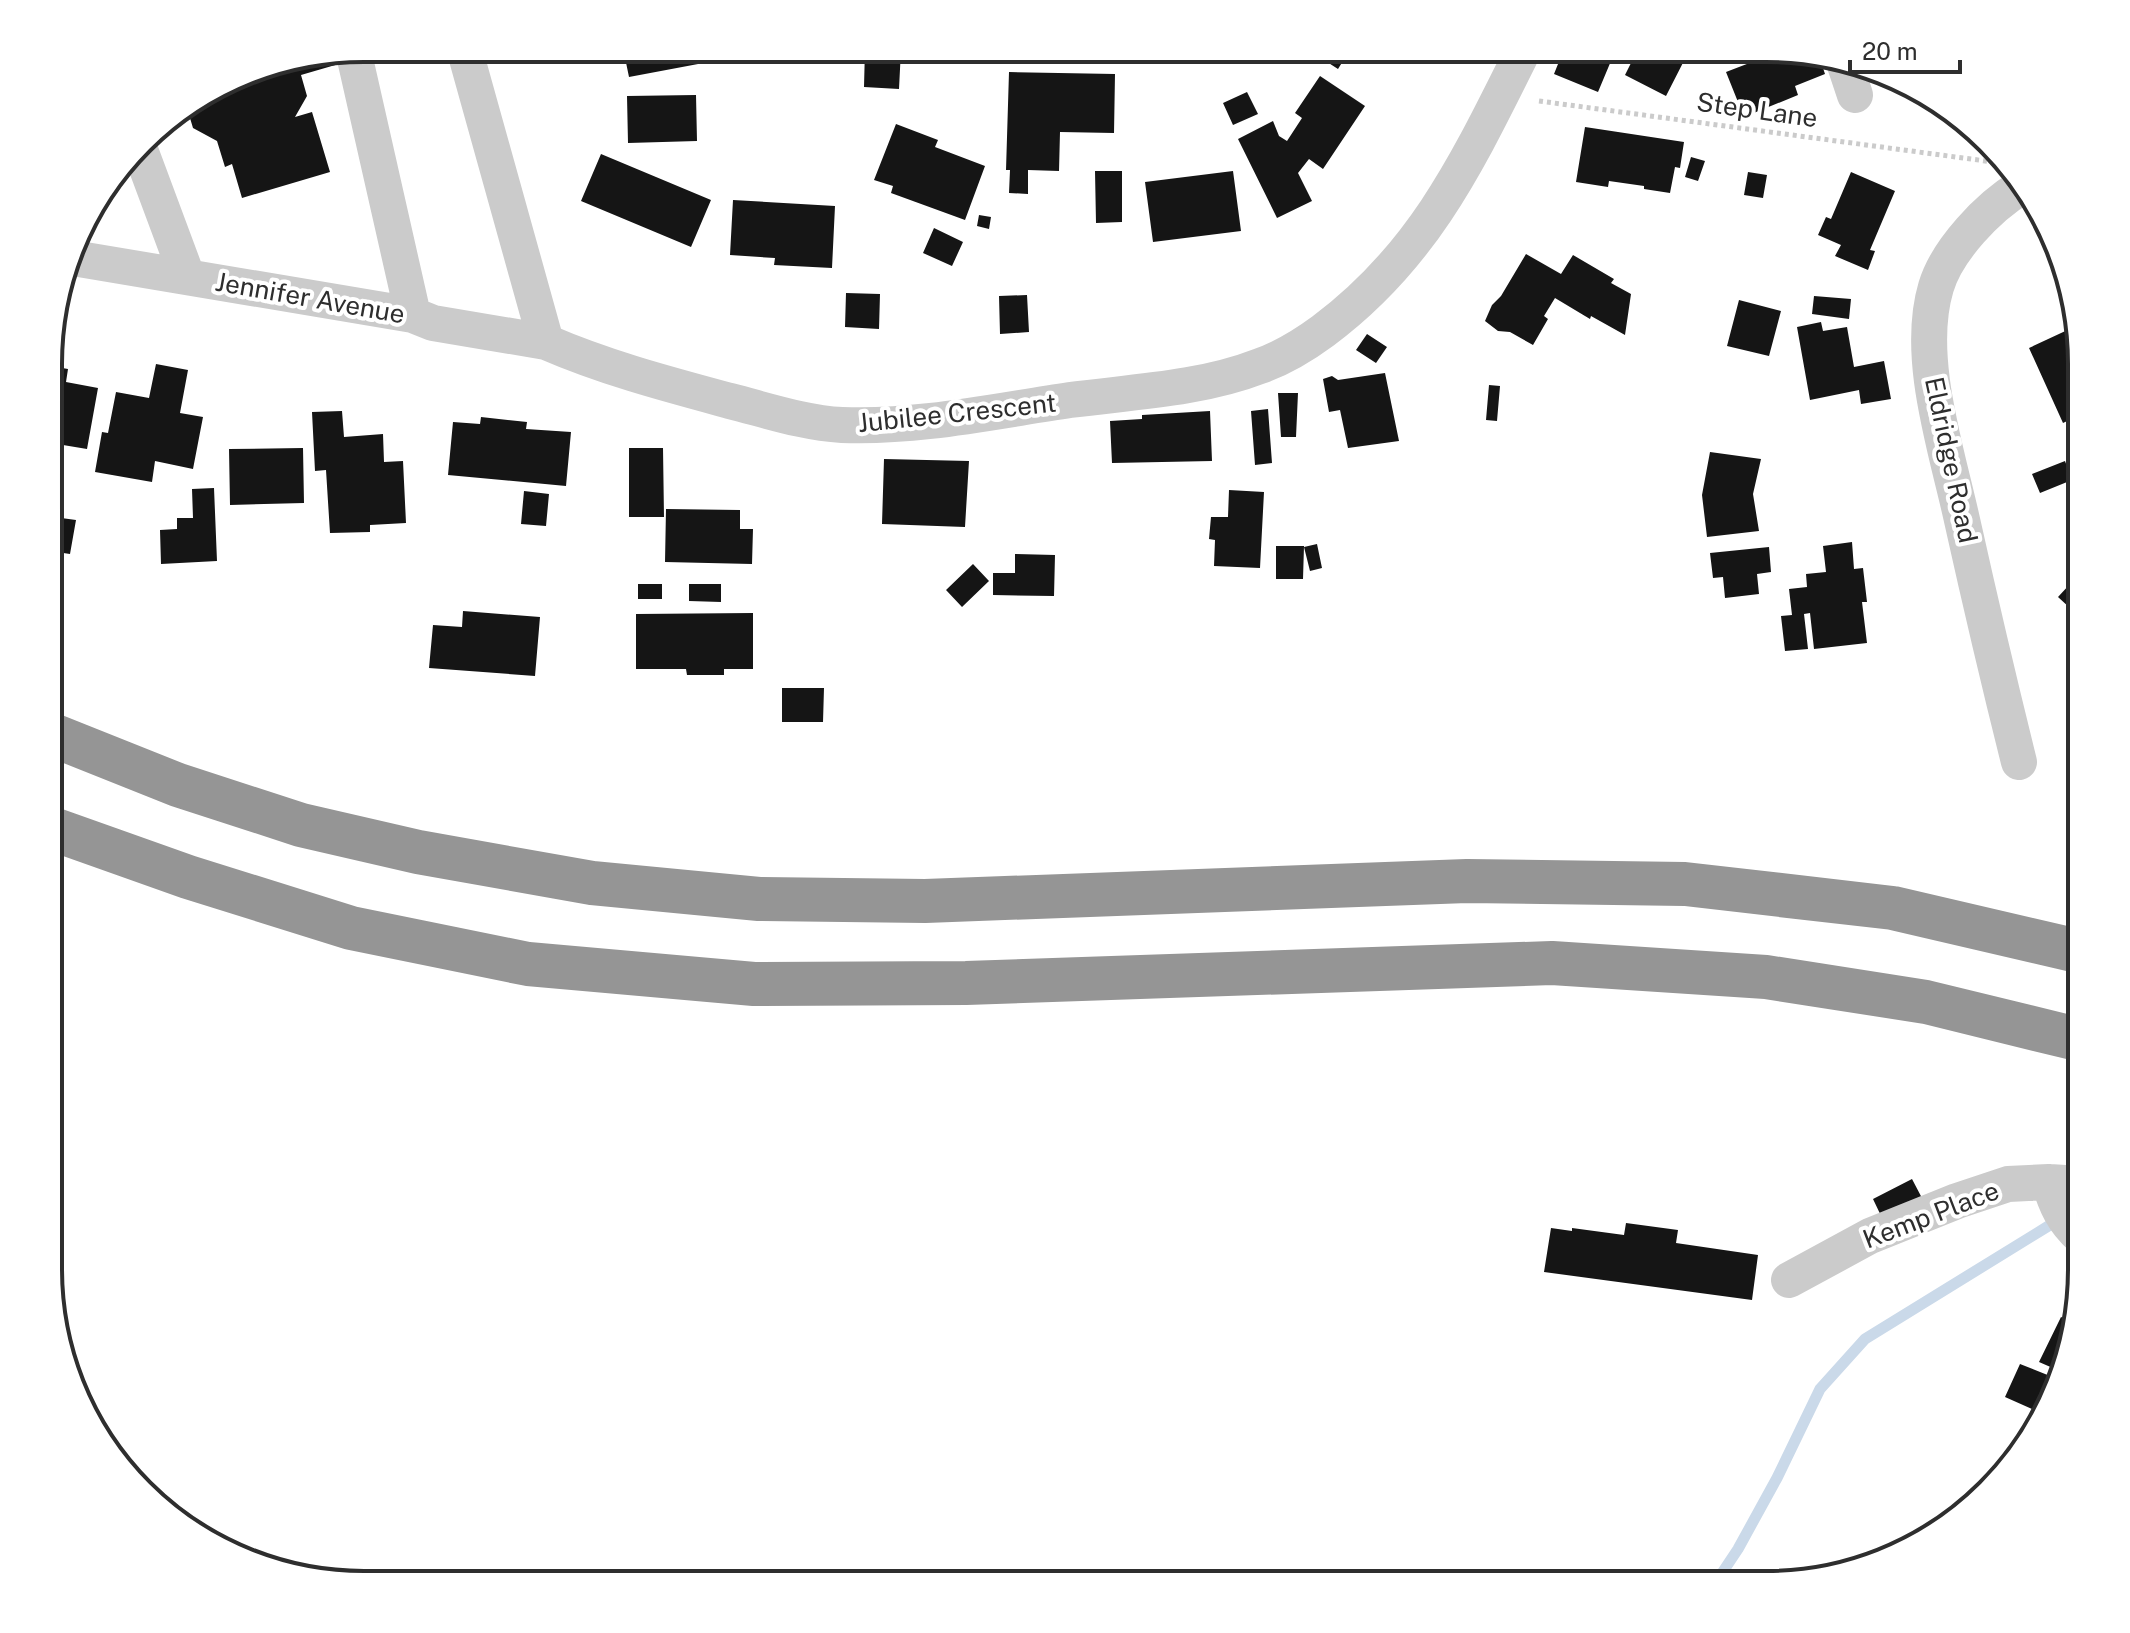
<svg xmlns="http://www.w3.org/2000/svg" width="2130" height="1633" viewBox="0 0 2130 1633" font-family="'Public Sans',sans-serif">
<rect width="100%" height="100%" fill="#fff"/>
<g fill="none" stroke-linecap="round" stroke-linejoin="round">
<path stroke="#cad9e9" stroke-width="11" d="M1714,1585L1738,1549L1777,1478L1820,1389L1865,1339L2050,1225"/>
</g>
<path fill="#151515" d="M623,48H711L714,61L629,77Z
M865,48L901,49L899,89L864,87Z
M998,48H1037L1036,56L998,52Z
M1311,48H1351L1338,69L1310,51Z
M1564,49H1616L1598,92L1554,74Z
M1638,49H1690L1666,96L1625,75Z
M1786,49L1819,56L1825,74L1795,86L1798,95L1744,117L1726,72Z
M346,51L349,61L301,75L307,96L295,117L312,112L330,172L242,198L232,164L225,167L217,141L193,128L187,108L262,65Z
M1009,72L1115,74L1114,133L1060,132L1059,171L1028,170V194L1009,193L1010,170H1006Z
M1320,76L1365,106L1323,169L1309,159L1298,173L1312,201L1277,218L1238,139L1273,121L1279,136L1287,141L1302,118L1295,113Z
M1247,92L1258,114L1233,125L1223,103Z
M696,95L697,141L628,143L627,96Z
M896,124L938,140L935,147L985,166L965,220L891,193L893,186L874,180Z
M1585,127L1684,142L1680,168L1675,167L1670,193L1644,189V186L1609,181L1608,187L1576,182Z
M601,154L711,200L691,247L581,201Z
M1691,157L1705,161L1698,181L1685,177Z
M1095,171H1122V222L1096,223Z
M1233,171L1241,231L1153,242L1145,182Z
M1748,172L1767,175L1763,198L1744,195Z
M1851,172L1895,191L1870,250L1875,251L1868,270L1835,256L1841,245L1818,235L1826,217L1831,219Z
M733,200L835,206L832,268L774,265L775,258L730,255Z
M979,215L991,217L989,229L977,226Z
M934,228L963,242L952,266L923,253Z
M1526,254L1561,274L1573,255L1614,279L1611,283L1631,294L1625,335L1591,316L1590,319L1555,298L1544,316L1548,319L1533,345L1510,332L1498,331L1485,321L1492,305L1501,296Z
M846,293L880,294L879,329L845,327Z
M1027,295L1029,332L1000,334L999,296Z
M1814,296L1851,299L1849,319L1812,314Z
M1739,300L1781,311L1769,356L1727,346Z
M1821,322L1823,331L1847,327L1854,367L1884,361L1891,399L1861,404L1859,390L1810,400L1797,327Z
M2074,327L2082,363V414L2063,423L2029,348Z
M1367,334L1387,347L1376,363L1356,350Z
M156,364L188,370L180,413L203,417L193,469L155,461L152,482L95,472L102,432L108,433L116,392L149,398Z
M51,366L68,369L66,382L98,388L87,449L51,443Z
M1385,373L1399,441L1348,448L1340,410L1329,412L1323,379L1332,376L1338,380Z
M1489,385L1500,386L1497,421L1486,420Z
M1278,393H1298L1296,437H1281Z
M1268,409L1272,463L1255,465L1251,411Z
M342,411L344,437L383,434L384,462L403,461L406,523L370,525V532L330,533L326,470L315,471L312,412Z
M1210,411L1212,461L1112,463L1110,421L1142,419V415Z
M481,417L527,422L526,429L571,432L566,486L448,475L453,422L480,424Z
M303,448L304,503L230,505L229,449Z
M629,448H663L664,517H629Z
M1710,452L1761,459L1753,494L1759,531L1707,537L1702,495Z
M884,459L969,461L965,527L882,524Z
M2065,461L2072,480L2040,493L2032,474Z
M214,488L217,561L161,564L160,530L177,529V518H193L192,489Z
M1229,490L1264,492L1260,568L1214,566L1215,540L1209,539L1211,517H1228Z
M524,491L549,494L546,526L521,524Z
M666,509L740,510V529H753L752,564L665,562Z
M54,517L76,520L70,554L50,551Z
M1852,542L1854,569L1863,568L1867,602H1862L1867,643L1814,649L1810,613L1804,614L1808,649L1785,651L1781,616L1792,615L1789,589L1807,587L1806,574L1826,572L1823,546Z
M1317,544L1322,568L1310,571L1304,547Z
M1276,546H1304L1303,579H1276Z
M1769,547L1771,572L1757,574L1759,594L1725,598L1723,577L1713,578L1710,553Z
M1015,554L1055,555L1054,596L993,595V573H1015Z
M973,564L989,581L962,607L946,590Z
M2082,571V619L2058,597Z
M638,584H662V599H638Z
M689,584H721V602L689,601Z
M463,611L540,617L535,676L429,668L433,625L462,627Z
M753,613V669H724V675H687L686,669H636V614Z
M782,688H824L823,722H782Z
M1912,1179L1923,1200L1883,1220L1873,1199Z
M1626,1223L1678,1230L1676,1243L1758,1255L1752,1300L1544,1272L1551,1228L1572,1231V1228L1624,1235Z
M2061,1317L2074,1323L2062,1372L2039,1362Z
M2020,1364L2060,1380L2058,1390L2018,1455L2011,1452L2032,1409L2005,1397Z"/>
<g fill="none" stroke-linecap="round" stroke-linejoin="round">
<path stroke="#cbcbcb" stroke-width="5" stroke-dasharray="4 4" stroke-linecap="butt" d="M1539,101L1993,162"/>
<path stroke="#cbcbcb" stroke-width="36" d="M464,48L546,342C606,368 667,384 730,401C766,410 804,423 842,425C918,428 995,411 1070,400C1132,392 1201,389 1260,366C1283,358 1304,345 1323,331C1425,255 1469,159 1524,49
M353,50L413,315
M1844,62L1855,95
M139,147L187,276
M73,258L413,315L433,323L546,342
M2019,762C1999,682 1980,601 1962,520C1947,451 1915,357 1936,287C1947,250 1988,207 2021,187
M2049,1182C2056,1205 2063,1221 2081,1237
M1789,1280L1870,1236L1957,1201L2008,1184L2049,1182L2081,1184"/>
<path stroke="#959595" stroke-width="44" d="M50,734L178,785L301,825L418,852L592,883L759,899L925,901L1467,881L1685,884L1893,908L2082,952
M50,828L188,877L351,928L528,964L754,984L966,983L1552,963L1766,977L1926,1002L2081,1040"/>
</g>
<g text-anchor="middle" stroke-width="8" stroke-linejoin="round" paint-order="stroke">
<g font-size="26" fill="#2e2e2e" stroke="#fff">
<text transform="translate(1757 110) rotate(8)" y="9">Step Lane</text>
<text transform="translate(310 298) rotate(10)" y="9">Jennifer Avenue</text>
<text transform="translate(957 413) rotate(-6)" y="9">Jubilee Crescent</text>
<text transform="translate(1951 460) rotate(78)" y="9">Eldridge Road</text>
<text transform="translate(1931 1215) rotate(-21)" y="9">Kemp Place</text>
</g>
</g>
<path d="M0 0H2130V1633H0ZM364 62H1766A302 302 0 0 1 2068 364V1269A302 302 0 0 1 1766 1571H364A302 302 0 0 1 62 1269V364A302 302 0 0 1 364 62Z" fill="#fff" fill-rule="evenodd"/>
<path fill="none" stroke="#2e2e2e" stroke-width="4" d="M364 62H1766A302 302 0 0 1 2068 364V1269A302 302 0 0 1 1766 1571H364A302 302 0 0 1 62 1269V364A302 302 0 0 1 364 62Z"/>
<path d="M1850 60v12h110v-12" fill="none" stroke="#2e2e2e" stroke-width="4"/>
<text x="1862" y="60" font-size="24" fill="#2e2e2e" stroke="#ffffff" stroke-width="6" paint-order="stroke">20 m</text>
</svg>
